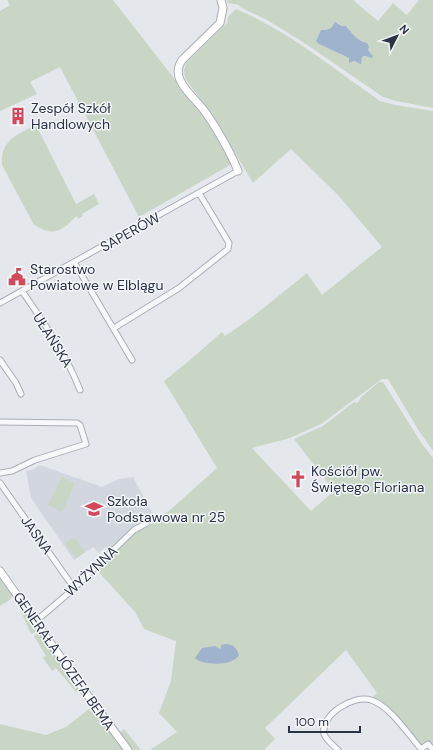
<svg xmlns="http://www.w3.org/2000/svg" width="433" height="750" viewBox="0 0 433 750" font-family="'DM Sans',sans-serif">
<rect width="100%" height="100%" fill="#e4e7ec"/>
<path fill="#d2d6de" d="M40,465L102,487L119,479L133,477L154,516L133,528L109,552L105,547L99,553L93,547L74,560L31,498L26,471L34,469Z"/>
<path fill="#c9d6c5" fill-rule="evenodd" d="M7,0H113L205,118L230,161V165L139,217L60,67L30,82L37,94L0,111V11L10,5Z
M227,0H355L354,1L378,21L393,3L407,15L419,0H433V108L396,101L383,97L303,42L267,20L240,7L239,5L228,3ZM338,23L342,26L348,27C350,35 359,39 364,44C367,48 370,52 372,56L362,57L361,63L349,60V58L319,44L317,38L321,31L329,29Z
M236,9C290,32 332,68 380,101L395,105L433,111V451L419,431L388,379H382L321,424L290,438L252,448L311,511L334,491L294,439L323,426L354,402L357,403L359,401L361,397L379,382H383L422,444L433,458V750L428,744L421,749L395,718L370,699L377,693L346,650L265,728L275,739L264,750H150L177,732L159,713L171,681L176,641L144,629L135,612L95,568L134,530L169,511L217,468L164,381L190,360L222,332L225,336L251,318L307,273L322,295L382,247L338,195L291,149L253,183L212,114L189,84L185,78L184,71L186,63L227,23L228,17Z
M36,125L76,204L94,194L99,204L82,214L83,216L78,219L77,216C72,219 71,222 67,225C58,234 45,233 35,225H34L2,165C0,140 18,134 36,125Z
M62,477L75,483L62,512L48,505Z
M74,537L85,552L76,558L65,543Z
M0,579L12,595L11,599L0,606Z
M17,601L38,630L32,634L29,630Z
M39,632L80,690L79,691L76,692L56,668L52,671L42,656L44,657L46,656L34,636Z
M93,706L126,750H0V724L46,735L66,727Z
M124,729L141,750H130L118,734Z"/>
<path fill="#9fb4cc" d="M335,22L342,26H346C352,33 357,41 367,43L369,47L368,50L373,56L372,58L365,56L362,57L361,64L354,61L349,63V58L319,44L316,41L321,30C328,30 332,29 335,22Z
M226,644C234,645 236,647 239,655C234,666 203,666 195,658L202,648L215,646L220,649L221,648V645Z"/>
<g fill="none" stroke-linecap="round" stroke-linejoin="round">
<g stroke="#a9aeb7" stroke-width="7">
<path id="street" d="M74,262L132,360
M22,291C44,323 66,354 80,390
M0,303L238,171
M114,328L179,288L228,249L229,243L199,193
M0,360L16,383L21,394
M0,422L77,423L80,425L86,444L35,460L12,471L0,473
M0,483L74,588
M36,621L70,592L134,530L147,523
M338,750C333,745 326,740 324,734C320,715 354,694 371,700C390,706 408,734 421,749L428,744L433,750"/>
</g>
<g stroke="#a9aeb7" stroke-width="9">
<path id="secondary" d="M221,0L223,8L220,23L182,60C178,66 177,73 180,80C185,91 196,100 203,109C215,125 231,153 238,171
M0,571L83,689L128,750"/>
</g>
<use href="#street" stroke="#f7f8fa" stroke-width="5"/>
<use href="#secondary" stroke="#fff" stroke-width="7"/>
</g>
<defs>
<g id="building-bare" transform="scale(1.38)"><path d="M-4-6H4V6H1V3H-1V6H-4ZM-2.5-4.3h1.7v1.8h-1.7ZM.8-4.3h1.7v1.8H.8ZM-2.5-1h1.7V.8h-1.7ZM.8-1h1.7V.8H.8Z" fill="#d1495b" stroke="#f4f6f9" stroke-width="2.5" paint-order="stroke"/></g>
<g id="civic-bare" transform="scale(1.38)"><path d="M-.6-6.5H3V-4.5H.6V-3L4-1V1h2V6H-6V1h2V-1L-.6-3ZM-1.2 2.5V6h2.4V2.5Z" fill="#d1495b" stroke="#f4f6f9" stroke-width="2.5" paint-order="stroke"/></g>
<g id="church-bare" transform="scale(1.38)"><path d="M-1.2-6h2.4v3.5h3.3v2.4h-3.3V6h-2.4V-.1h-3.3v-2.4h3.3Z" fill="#d1495b" stroke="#f4f6f9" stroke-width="2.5" paint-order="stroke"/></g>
<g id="school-bare" transform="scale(1.38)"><path d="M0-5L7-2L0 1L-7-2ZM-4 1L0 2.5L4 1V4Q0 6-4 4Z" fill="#d1495b" stroke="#f4f6f9" stroke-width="2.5" paint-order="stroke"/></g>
</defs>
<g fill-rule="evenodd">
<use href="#building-bare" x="18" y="116"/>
<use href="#civic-bare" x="17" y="277"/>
<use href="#church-bare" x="298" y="479"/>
<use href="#school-bare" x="94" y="509"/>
</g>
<g text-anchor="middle" stroke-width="3" stroke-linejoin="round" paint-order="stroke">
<g font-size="14" fill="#2b3445" stroke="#f4f6f9" text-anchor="start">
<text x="31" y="113">Zespół Szkół<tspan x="31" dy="16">Handlowych</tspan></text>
<text x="30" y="274">Starostwo<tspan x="30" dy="16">Powiatowe w Elblągu</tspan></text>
<text x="311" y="476">Kościół pw.<tspan x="311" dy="16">Świętego Floriana</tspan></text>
<text x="107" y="506">Szkoła<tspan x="107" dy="16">Podstawowa nr 25</tspan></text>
</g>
<g font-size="14" fill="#2b3445" stroke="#f4f6f9">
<text transform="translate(130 232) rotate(-29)" y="5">SAPERÓW</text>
<text transform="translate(53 340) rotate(58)" y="5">UŁAŃSKA</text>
<text transform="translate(37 535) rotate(55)" y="5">JASNA</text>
<text transform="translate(91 571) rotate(-43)" y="5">WYŻYNNA</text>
<text transform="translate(64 661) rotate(55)" y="5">GENERAŁA JÓZEFA BEMA</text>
</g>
</g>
<g transform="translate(397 36) rotate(48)" stroke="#f4f6f9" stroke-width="3" paint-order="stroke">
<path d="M0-3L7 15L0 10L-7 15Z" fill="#2b3445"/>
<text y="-6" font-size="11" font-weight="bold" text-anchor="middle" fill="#2b3445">N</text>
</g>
<path d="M289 726v6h71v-6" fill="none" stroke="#2b3445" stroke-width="2"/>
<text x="295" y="726" font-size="12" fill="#2b3445" stroke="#f4f6f9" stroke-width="3" paint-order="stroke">100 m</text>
</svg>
